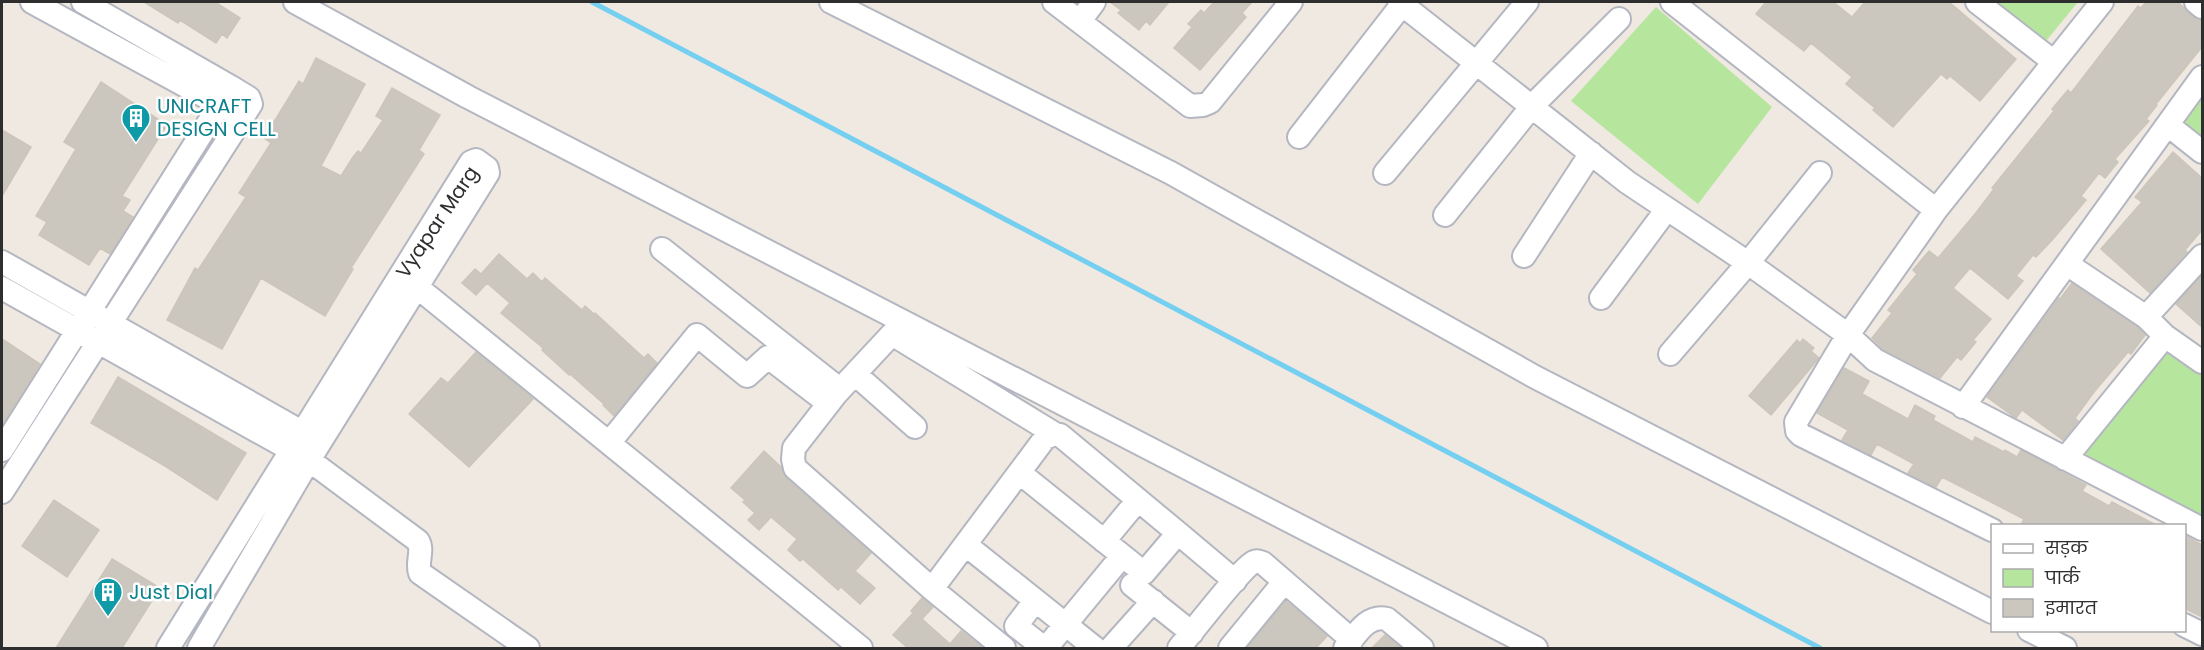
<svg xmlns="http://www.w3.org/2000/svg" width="2204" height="650" viewBox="0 0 2204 650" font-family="Poppins,'Noto Sans Devanagari',sans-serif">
<rect width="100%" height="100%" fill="#efe9e1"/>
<path fill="#b6e59e" d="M1997,2H2078L2046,41Z
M1656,7L1772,107L1698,204L1571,101Z
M2202,93V143L2178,124Z
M2168,350L2202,376V518L2083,457Z"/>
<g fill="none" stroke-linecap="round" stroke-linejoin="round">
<path stroke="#75cff0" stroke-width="5" d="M592,2L1820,648"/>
</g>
<path fill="#cbc7bf" stroke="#cbc5ba" stroke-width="1.5" d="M144,2H215L240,18L227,38L222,34L216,43L180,20L178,23Z
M1110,2H1169L1150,25L1146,21L1139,30L1118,13L1121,10Z
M1214,2H1252L1242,13L1246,17L1200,70L1174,48L1192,27L1188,24L1201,10L1204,13Z
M1766,2H1833L1852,17L1865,2H1949L2016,59L1980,101L1950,76L1947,79L1941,74L1893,127L1873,110L1875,108L1846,84L1852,77L1811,43L1804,51L1756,14Z
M2146,2H2178L2193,17L2202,20V47L2156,104L2157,105L2146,119L2149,121L2115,159L2118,162L2105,178L2099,173L2081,196L2086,200L2053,239L2036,257L2033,255L2016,276L2023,281L2008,299L1970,268L1953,288L1991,319L1973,340L1976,342L1961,360L1957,357L1940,378L1883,349L1872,338L1892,313L1888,310L1917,274L1913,270L1929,251L1938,258L1975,214L1994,189L1992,188L2054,111L2052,109L2068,90L2071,93L2138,6L2141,8Z
M316,58L365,84L321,166L341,176L353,157L358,151L361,153L383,120L376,116L392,88L440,115L419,150L424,154L351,268L353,269L325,316L261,278L222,349L167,320L195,268L198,270L246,197L239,193L271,143L264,138L299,81L303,84Z
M101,82L167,125L122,196L130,200L123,211L133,217L110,254L100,248L89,265L39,235L47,222L36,216L76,149L64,142Z
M2,130L31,147L2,196Z
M2173,152L2202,178V230L2185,250L2187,252L2150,293L2101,249L2142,202L2135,197Z
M499,254L527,279L533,273L542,282L545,278L582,310L585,306L594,314L595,313L644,358L648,354L657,363L614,416L603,405L604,404L570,374L569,375L542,350L543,348L501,313L510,303L487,283L476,295L462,283L475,269L481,274Z
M2202,275V327L2176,304Z
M2072,283L2137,327L2145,335L2131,354L2128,352L2094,392L2075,418L2078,421L2063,440L2022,410L2016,418L1987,397L2059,298L2060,299Z
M2,339L40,364L2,425Z
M1803,339L1814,348L1811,351L1819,358L1771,415L1749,396L1797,340L1800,343Z
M476,352L533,399L469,467L409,414L441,378L448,383Z
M1844,368L1869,381L1862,394L1908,419L1915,405L1935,416L1933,420L1973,442L1975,437L2004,452L2005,450L2017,457L2021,450L2086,485L2082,491L2109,506L2112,502L2156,525H2021L2024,519L1942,477L1936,487L1908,473L1914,464L1877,444L1871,455L1842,440L1848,430L1817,413Z
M118,377L246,453L217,500L165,466L91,423Z
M764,451L781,467L786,478L871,553L855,571L875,588L860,604L841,587L838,590L803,559L800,561L788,550L797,539L771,517L759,530L748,520L755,513L743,502L745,500L731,488Z
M54,500L99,530L67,577L22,546Z
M2184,535L2202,545V617L2184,608Z
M112,559L160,588L122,648H56Z
M922,598L933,607L922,619L950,644L961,631L983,648H908L893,635L913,613L911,611Z
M1286,601L1327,636L1316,648H1247Z
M1385,635L1401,648H1372Z"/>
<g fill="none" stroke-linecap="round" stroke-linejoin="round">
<g stroke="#b4b7c1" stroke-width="26">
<path id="minor" d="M32,2L232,111
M295,2L468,97L1536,648
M831,2L1171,173L1535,377L1992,612
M1054,2L1190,106L1203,105L1210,102L1291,2
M1399,2L1627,182L1748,263L1848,335L1875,360L2202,529
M1672,2L1936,210
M1977,2L2054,62
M2196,2L2202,7
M1080,21L1094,2
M2168,125L2202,152
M1299,137L1404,2
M1385,173L1527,2
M1445,215L1532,106L1619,19
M662,249L833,384L836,394L794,448L793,459L795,468L932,589L1004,648
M1524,256L1591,153
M2,262L316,440
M2067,264L2146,317L2165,336L2202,362
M406,278L861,648
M2,288L309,460L418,541C424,551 416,562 420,573L528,648
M1601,298L1667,209
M2146,317L2202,256
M1670,354L1748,263L1820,173
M855,374L915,427
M836,394L892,334L1055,434
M1963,407L2202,77
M609,443L697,335L747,376L768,357L828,403
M2,450L231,87
M2065,459L2165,336
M1020,473L1144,573L1178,533L1235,581
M2,492L251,104L249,98L231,87L83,2
M1992,530L1801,435L1797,431L1796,422L1848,335L1936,210L2102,2
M1104,541L1138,500
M966,545L1095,648
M1132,585L1192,633
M932,589L1045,438L1055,434L1060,435L1178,533
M1035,601L1016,626L1044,648
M2184,625L2202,634
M2029,630L2065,648
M168,648L471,162L476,160L487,168L488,173L309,460L199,648
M1046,648L1122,556
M1111,648L1153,601
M1179,648C1191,634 1242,567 1254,562C1258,560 1259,562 1263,563L1352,640
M1230,648L1284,582
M1345,648C1356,635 1367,614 1387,619L1422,648"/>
</g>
<use href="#minor" stroke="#fff" stroke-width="22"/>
</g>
<defs>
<g id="building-pin" transform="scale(1.5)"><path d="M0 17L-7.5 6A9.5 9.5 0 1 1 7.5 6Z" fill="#0f9aa8" stroke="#fff"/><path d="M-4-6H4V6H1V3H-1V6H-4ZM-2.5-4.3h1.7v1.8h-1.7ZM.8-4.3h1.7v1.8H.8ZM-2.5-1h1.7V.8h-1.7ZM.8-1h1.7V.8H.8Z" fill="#fff"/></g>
</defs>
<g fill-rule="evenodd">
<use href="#building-pin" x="136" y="118"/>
<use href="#building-pin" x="108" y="592"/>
</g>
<g text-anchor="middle" stroke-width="5" stroke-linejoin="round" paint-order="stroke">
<g font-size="20" fill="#0d838f" stroke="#fff" text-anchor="start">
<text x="157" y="113">UNICRAFT<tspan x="157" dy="23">DESIGN CELL</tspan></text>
<text x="129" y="599">Just Dial</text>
</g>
<g font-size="20" fill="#2e2e2e" stroke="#fff">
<text transform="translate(437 222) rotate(-56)" y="7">Vyapar Marg</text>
</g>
</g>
<rect width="2204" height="650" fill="none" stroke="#2e2e2e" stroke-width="6"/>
<rect x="1991" y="524" width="195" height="108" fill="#ffffff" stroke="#ababab" stroke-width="1.5"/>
<rect x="2003" y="544" width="30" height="9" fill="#ffffff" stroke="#ababab" stroke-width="1.5"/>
<text x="2045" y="554" font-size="18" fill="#2e2e2e">सड़क</text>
<rect x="2003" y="569" width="30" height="18" fill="#b6e59e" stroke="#ababab" stroke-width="1.5"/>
<text x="2045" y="584" font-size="18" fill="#2e2e2e">पार्क</text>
<rect x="2003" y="599" width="30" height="18" fill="#cbc7bf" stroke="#ababab" stroke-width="1.5"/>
<text x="2045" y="614" font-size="18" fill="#2e2e2e">इमारत</text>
</svg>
